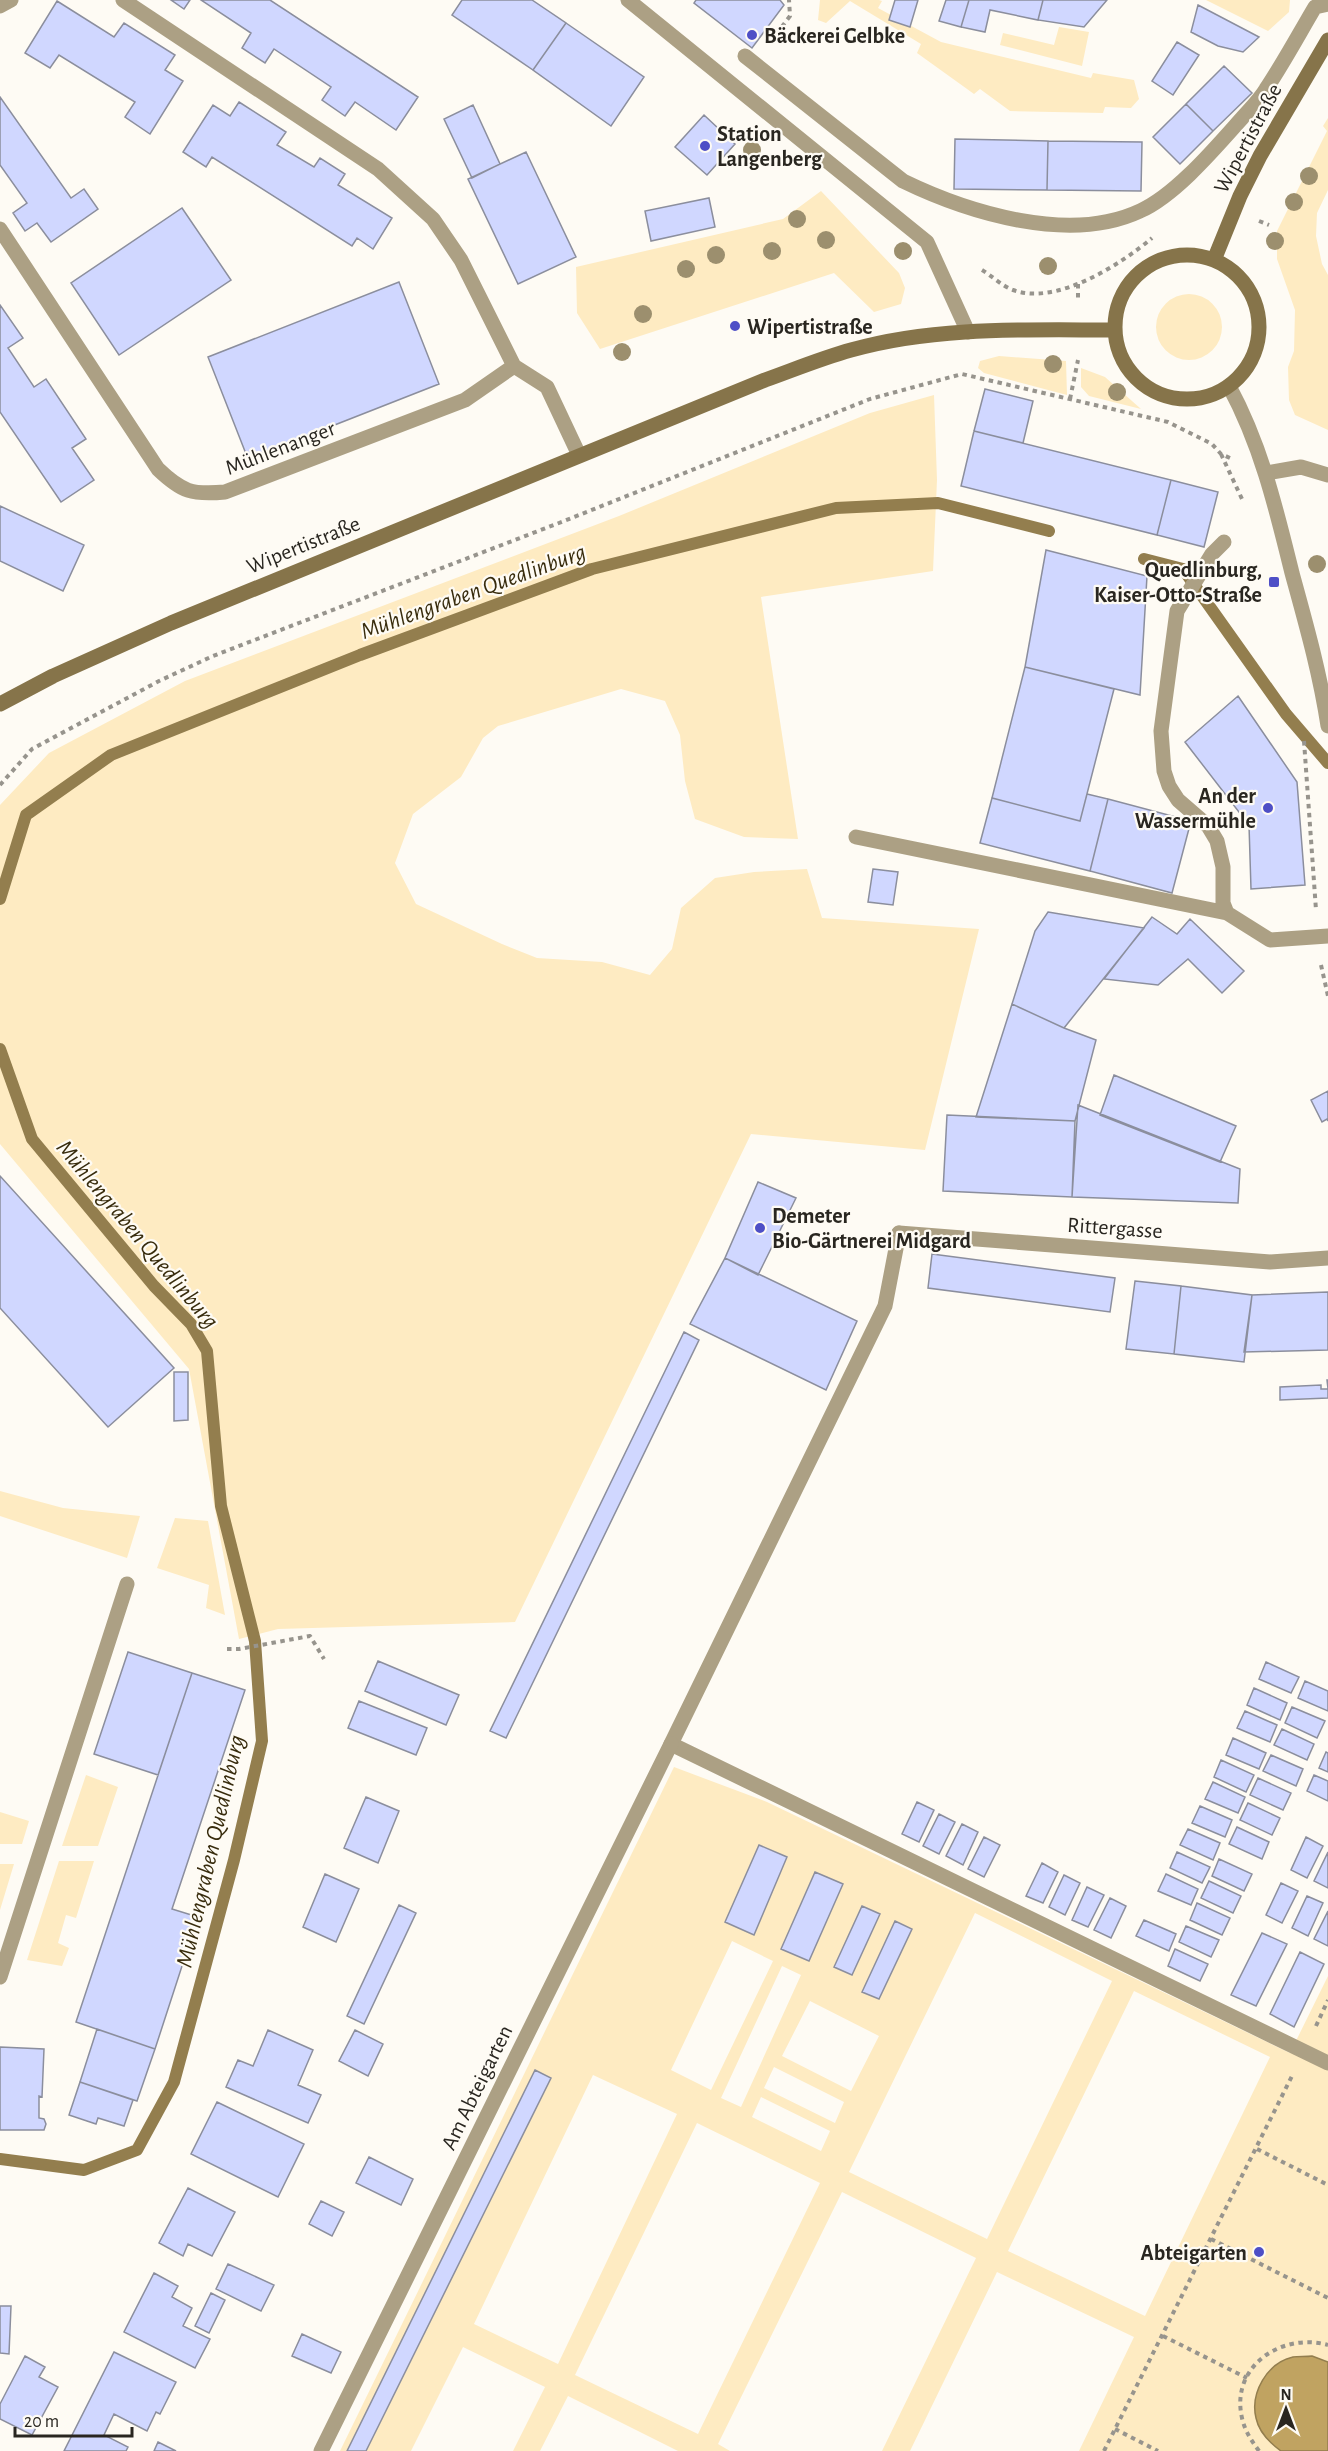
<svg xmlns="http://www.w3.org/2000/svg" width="1328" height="2451" viewBox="0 0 1328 2451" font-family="'Alegreya Sans',sans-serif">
<rect width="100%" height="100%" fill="#fefbf4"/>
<path fill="#feebc2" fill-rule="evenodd" d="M820,0H879L882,1L878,8L941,42L1091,78L1093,73L1134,80L1139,99L1131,108L1105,107L1103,113L1010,111L980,89L974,94L917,53L921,44L850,1L826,23L818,20Z
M1206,0H1290L1289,12L1268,31Z
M1059,27L1089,32L1082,66L1000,45L1003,33L1054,45Z
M1328,118V190L1317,213L1316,236L1322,264L1328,275V430L1295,415L1289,400L1288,367L1294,351L1295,310L1277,259V231L1327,131L1323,126Z
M821,191L899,273L905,288L901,304L874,312L834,273L600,349L577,313L576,267L783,219Z
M1156 327a33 33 0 1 1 66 0a33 33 0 1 1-66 0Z
M999,356L1066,361L1067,395L984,373L978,368L980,361Z
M1081,368L1105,377L1141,409L1089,396L1081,387Z
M934,395L937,480L933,571L761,597L798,839L744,837L695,819L685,781L680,735L665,701L621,689L498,726L483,738L461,777L413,814L395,863L416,904L502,944L537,958L602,962L650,975L672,949L681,908L715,878L754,872L807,869L822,918L979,929L925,1150L751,1134L515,1622L278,1629L239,1639L189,1369L0,1144V805L49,753L185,681L619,516L870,413Z
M0,1491L63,1508L140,1516L127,1558L0,1516Z
M175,1518L208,1521L225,1615L206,1608L209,1585L157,1568Z
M674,1767L767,1802L1290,2053L1328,1976V2451H1079L1134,2337L997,2272L910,2451H882L976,2258L842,2192L718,2444L730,2451H678L568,2396L540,2451H513L545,2387L463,2347L411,2451H340ZM975,1913L1112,1981L987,2239L849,2172ZM732,1941L773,1961L711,2090L671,2070ZM782,1966L801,1975L741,2107L721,2098ZM1134,1991L1270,2057L1145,2316L1008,2251ZM810,2001L879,2036L851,2091L782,2056ZM774,2067L844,2102L835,2123L764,2088ZM593,2075L677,2114L558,2364L474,2324ZM761,2097L830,2131L821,2151L752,2117ZM697,2123L820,2183L698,2434L575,2375Z
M86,1775L118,1787L98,1846H62Z
M0,1812L29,1821L22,1844H0Z
M59,1861H94L76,1918L66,1915L58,1943L69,1948L62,1966L27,1960Z
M0,1864H14L0,1910Z"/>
<path fill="#c0a361" stroke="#937e4e" stroke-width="1.5" d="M1312,2356L1328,2362V2451H1281C1270,2443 1259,2433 1256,2418C1250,2393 1267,2363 1293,2357C1299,2356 1306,2357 1312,2356Z"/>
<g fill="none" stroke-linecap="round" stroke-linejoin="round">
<path stroke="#937e4e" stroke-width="12" d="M1144,559L1183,569L1286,714L1328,763
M0,899L26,815L111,755L360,655L592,569L836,508L938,503L1049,531
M0,1049L32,1139L154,1286L191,1324L207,1351L221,1506L255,1641L262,1741L234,1860L174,2082L137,2150L84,2170L0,2159"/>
</g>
<path fill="#d0d7ff" stroke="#8b8e9d" stroke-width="1.5" d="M171,0H190L184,9Z
M201,0H270L418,97L396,130L355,102L345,116L322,100L331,87L274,49L265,63L242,48L251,33Z
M462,0H532L566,23L533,70L452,15Z
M696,0H780L784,5L752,48L694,3Z
M895,0H918L910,27L889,20Z
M946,0H969L961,27L939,21Z
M969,0H1043L1038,20L990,10L985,32L961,27Z
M1043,0H1107L1084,27L1038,20Z
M57,1L114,37L124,23L175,55L165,70L183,81L150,134L125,117L135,102L59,55L50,68L25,53Z
M1198,5L1259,37L1243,52L1218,46L1191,32Z
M566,23L644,77L611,126L533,70Z
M1177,42L1199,55L1173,95L1152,81Z
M1224,66L1252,93L1213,131L1186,104Z
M0,97L71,198L84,189L98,209L51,242L37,223L25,231L13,213L27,203L0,165Z
M239,102L286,132L277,145L314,167L320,158L345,174L338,185L392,218L373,249L357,238L352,246L212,157L206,167L183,152L213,105L230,116Z
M1186,104L1213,131L1180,164L1153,137Z
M473,105L500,164L472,178L444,119Z
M704,115L735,144L707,175L675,147Z
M955,139L1048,141L1047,190L954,189Z
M1048,141L1142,142L1141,191L1047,190Z
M526,152L576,257L518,284L468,179Z
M709,198L715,227L651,241L645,211Z
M182,208L231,280L119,355L71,283Z
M399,282L439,384L248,459L208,357Z
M0,305L23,338L8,348L34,387L46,379L86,439L72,448L94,480L61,502L0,412Z
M985,389L1033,401L1023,443L974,431Z
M974,431L1171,480L1157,535L961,486Z
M1171,480L1218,492L1204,547L1157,535Z
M0,506L84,545L63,591L0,561Z
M1046,550L1147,576L1140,695L1025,667Z
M1025,667L1114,689L1080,821L992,798Z
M1238,696L1297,782L1305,885L1251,889L1249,825L1185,742Z
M1087,794L1108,799L1090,871L980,843L992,798L1080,821Z
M1108,799L1191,821L1172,893L1090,871Z
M873,869L898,872L893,905L868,902Z
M1048,912L1144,928L1064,1028L1012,1004L1035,931Z
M1152,917L1177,934L1190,919L1244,971L1222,993L1188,959L1158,985L1104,979Z
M1012,1004L1064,1028L1096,1040L1075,1121L976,1117Z
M1114,1075L1236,1126L1220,1162L1100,1115Z
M1328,1091V1121L1327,1119L1322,1122L1311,1100Z
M1078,1105L1240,1169L1238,1203L1072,1197Z
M947,1115L1075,1121L1072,1197L943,1191Z
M0,1176L174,1368L108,1427L0,1308Z
M758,1182L796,1198L758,1275L725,1258Z
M932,1254L1115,1278L1110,1312L928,1288Z
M725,1258L857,1321L826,1390L690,1324Z
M1135,1281L1181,1286L1174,1354L1126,1349Z
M1181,1286L1252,1295L1244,1362L1174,1354Z
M1328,1292V1350L1244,1352L1252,1295Z
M684,1332L699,1340L506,1738L490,1731Z
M174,1372H188V1420L174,1421Z
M1327,1380H1328V1398L1280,1400V1387L1321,1385V1389H1328Z
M128,1652L192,1673L158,1775L94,1754Z
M378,1661L459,1695L446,1725L365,1691Z
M1266,1662L1299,1677L1291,1693L1259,1679Z
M192,1673L245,1690L172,1909L198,1917L155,2049L76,2022Z
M1305,1681L1328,1691V1711L1298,1698Z
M1254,1688L1287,1703L1280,1720L1247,1705Z
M359,1701L427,1728L416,1755L348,1728Z
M1292,1707L1325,1721L1317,1738L1285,1723Z
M1245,1711L1277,1725L1270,1742L1237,1728Z
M1282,1729L1314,1744L1307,1760L1274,1745Z
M1233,1738L1266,1753L1259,1769L1226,1755Z
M1326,1752L1328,1753V1772L1319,1768Z
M1271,1755L1303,1769L1296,1786L1263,1771Z
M1221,1760L1254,1775L1246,1792L1214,1777Z
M1314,1775L1328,1781V1801L1307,1791Z
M1258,1778L1291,1793L1283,1810L1250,1795Z
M1213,1782L1245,1797L1238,1813L1205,1799Z
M366,1797L399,1811L378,1863L344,1848Z
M917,1802L934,1810L919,1842L902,1834Z
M1248,1803L1280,1818L1272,1835L1240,1820Z
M1200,1806L1232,1820L1225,1837L1192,1823Z
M939,1814L955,1822L939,1854L923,1846Z
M962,1824L978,1832L963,1865L946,1856Z
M1237,1827L1269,1842L1262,1859L1229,1844Z
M1188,1829L1220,1843L1213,1860L1180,1845Z
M984,1837L1000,1845L984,1877L968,1869Z
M1306,1837L1323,1846L1307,1878L1291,1870Z
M759,1845L787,1857L754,1935L725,1922Z
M1177,1852L1210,1867L1202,1883L1170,1868Z
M1328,1852V1888L1314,1881Z
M1219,1859L1252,1874L1244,1891L1212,1876Z
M1042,1863L1058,1872L1043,1903L1026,1896Z
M815,1872L843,1884L809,1961L781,1949Z
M325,1874L359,1889L336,1942L303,1927Z
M1166,1874L1198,1889L1191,1905L1158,1891Z
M1064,1875L1080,1883L1065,1915L1049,1907Z
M1209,1881L1241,1896L1233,1913L1201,1898Z
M1281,1883L1298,1891L1282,1923L1266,1915Z
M1087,1887L1104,1895L1088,1927L1072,1920Z
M1307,1896L1323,1903L1308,1936L1292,1928Z
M1110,1898L1126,1906L1111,1938L1094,1930Z
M1197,1903L1230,1918L1222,1935L1190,1920Z
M399,1905L416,1913L364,2024L347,2016Z
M862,1906L880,1914L852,1975L834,1967Z
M1328,1911V1946L1314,1939Z
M1144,1920L1176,1934L1169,1951L1136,1936Z
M895,1921L912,1929L879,1999L862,1992Z
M1186,1926L1219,1940L1211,1957L1179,1942Z
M1262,1933L1287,1944L1256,2006L1231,1995Z
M1175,1949L1208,1964L1200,1981L1168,1966Z
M1300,1952L1324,1964L1294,2027L1270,2014Z
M97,2029L155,2049L137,2101L80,2082Z
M268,2030L313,2050L298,2085L321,2095L308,2123L226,2087L238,2060L253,2066Z
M355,2030L383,2044L368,2076L339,2061Z
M0,2047L44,2049L42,2097L39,2096V2118L44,2119L46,2124L44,2130H0Z
M535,2070L551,2078L366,2451H347Z
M80,2082L133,2100L124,2126L98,2118L96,2124L69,2115Z
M217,2102L304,2144L278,2197L191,2154Z
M369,2157L413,2179L401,2205L356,2183Z
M188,2188L235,2212L212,2256L188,2244L183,2256L159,2243Z
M321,2201L344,2212L332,2236L309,2224Z
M228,2264L274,2285L261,2311L216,2289Z
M154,2273L178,2286L172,2297L192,2308L183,2326L210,2339L195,2368L124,2332Z
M211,2293L225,2300L209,2333L195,2326Z
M0,2306H11L9,2354L0,2353Z
M302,2334L341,2352L331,2373L292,2356Z
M114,2352L176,2382L160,2414L156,2412L147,2431L114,2414L104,2435L128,2447L126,2451H64Z
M25,2356L45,2367L39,2377L58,2387L32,2435L0,2419V2404Z
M158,2442L176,2451H154Z"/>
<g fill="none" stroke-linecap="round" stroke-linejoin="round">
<path stroke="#97948d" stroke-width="4" stroke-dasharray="4.5 4.5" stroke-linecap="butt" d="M771,41L790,16L789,0
M1259,221L1269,225
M982,270C992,276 1002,286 1013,290C1056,306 1120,265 1152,238
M1078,284V299
M1070,399L1078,360
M1221,454L1242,499
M1304,741L1316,910
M0,785L32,749L159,681L213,656L559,523L870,399L962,374L1168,422L1212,444L1221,454L1230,458
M1321,965L1328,996
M227,1649H239L310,1636L324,1659
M1316,2026L1328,2000
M1257,2149L1328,2185
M1211,2239L1328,2298
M1163,2336L1247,2378
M1115,2429L1158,2451
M1104,2451L1292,2076
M1259,2451C1251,2440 1245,2431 1242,2418C1230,2366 1282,2332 1328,2345"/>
<path stroke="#aca084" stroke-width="15" d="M123,0L378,169L433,219L461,260L514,366L547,387L579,455
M0,6L11,0
M745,56L903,181C969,213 1070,244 1140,211C1176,195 1217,146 1243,117C1251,108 1260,99 1266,89C1284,62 1299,34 1315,7L1328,4
M0,229L158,469C182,492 192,495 225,492L465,400L514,366
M1224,542L1212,554L1177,611L1161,731L1164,771L1169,786L1178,800L1208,826L1217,841L1223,867V903L1227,913L1270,940L1328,936
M856,837L1227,913
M899,1233L885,1306L671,1744L1328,2063
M0,1977L127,1584"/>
<path stroke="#aca084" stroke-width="15" d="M628,0L927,242L968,332
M1229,386C1261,445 1276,508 1292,573C1306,624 1320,673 1328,726
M1267,473L1301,467L1328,475
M899,1233L1270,1262L1328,1258
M321,2451L671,1744"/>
<path stroke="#86744a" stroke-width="15" d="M1115 327a72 72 0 1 1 144 0a72 72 0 1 1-144 0Z
M1214,260L1240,196L1260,156L1328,40
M0,704L53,676L171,623L765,380C793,370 822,358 851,350C935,326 1028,330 1114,330"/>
</g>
<g fill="#9c8f6e">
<circle cx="752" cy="150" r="9"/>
<circle cx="1309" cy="176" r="9"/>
<circle cx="1294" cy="202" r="9"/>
<circle cx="797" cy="219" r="9"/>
<circle cx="826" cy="240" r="9"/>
<circle cx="1275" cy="241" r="9"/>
<circle cx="772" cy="251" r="9"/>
<circle cx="903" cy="251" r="9"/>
<circle cx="716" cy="255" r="9"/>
<circle cx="1048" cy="266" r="9"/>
<circle cx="686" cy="269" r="9"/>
<circle cx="643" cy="314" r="9"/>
<circle cx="622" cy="352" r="9"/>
<circle cx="1053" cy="364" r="9"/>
<circle cx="1117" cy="392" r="9"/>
<circle cx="1317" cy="564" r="9"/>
</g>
<g fill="#4e4fc6" stroke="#fefbf4" stroke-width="2">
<circle cx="752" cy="35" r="6"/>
<circle cx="705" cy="146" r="6"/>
<circle cx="735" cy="326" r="6"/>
<rect x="1268" y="576" width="12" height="12" rx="3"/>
<circle cx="1268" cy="808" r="6"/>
<circle cx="760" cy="1228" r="6"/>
<circle cx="1259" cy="2252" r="6"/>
</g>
<g text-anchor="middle" stroke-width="4.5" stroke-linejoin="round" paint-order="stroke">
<g font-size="22" font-weight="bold" fill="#292620" stroke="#fefbf4" text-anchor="start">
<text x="764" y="43">Bäckerei Gelbke</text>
<text x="717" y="141">Station<tspan x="717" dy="25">Langenberg</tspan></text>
<text x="747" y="334">Wipertistraße</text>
<text x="1262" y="577" text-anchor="end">Quedlinburg,<tspan x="1262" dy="25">Kaiser-Otto-Straße</tspan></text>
<text x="1256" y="803" text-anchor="end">An der<tspan x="1256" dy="25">Wassermühle</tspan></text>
<text x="772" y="1223">Demeter<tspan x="772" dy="25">Bio-Gärtnerei Midgard</tspan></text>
<text x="1247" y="2260" text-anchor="end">Abteigarten</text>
</g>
<g font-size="22" fill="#292620" stroke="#fefbf4">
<text transform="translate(1247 138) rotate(-62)" y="8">Wipertistraße</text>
<text transform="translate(280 447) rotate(-21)" y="8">Mühlenanger</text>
<text transform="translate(303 544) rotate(-22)" y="8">Wipertistraße</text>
<text transform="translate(1115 1227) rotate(4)" y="8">Rittergasse</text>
<text transform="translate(476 2087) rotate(-64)" y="8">Am Abteigarten</text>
</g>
<g font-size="24" font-style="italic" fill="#382c0d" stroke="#fefbf4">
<text transform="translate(473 591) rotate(-20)" y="8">Mühlengraben Quedlinburg</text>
<text transform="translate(138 1234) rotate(50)" y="8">Mühlengraben Quedlinburg</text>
<text transform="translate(210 1851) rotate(-77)" y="8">Mühlengraben Quedlinburg</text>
</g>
</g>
<g transform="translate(1286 2409)" stroke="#fefbf4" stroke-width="4.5" paint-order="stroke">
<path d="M0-4.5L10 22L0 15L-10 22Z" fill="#292620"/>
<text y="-9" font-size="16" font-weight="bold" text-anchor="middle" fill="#292620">N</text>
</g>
<path d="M15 2427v9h117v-9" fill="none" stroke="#292620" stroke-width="3"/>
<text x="24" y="2427" font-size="18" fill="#292620" stroke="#fefbf4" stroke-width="4.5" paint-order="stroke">20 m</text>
</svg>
